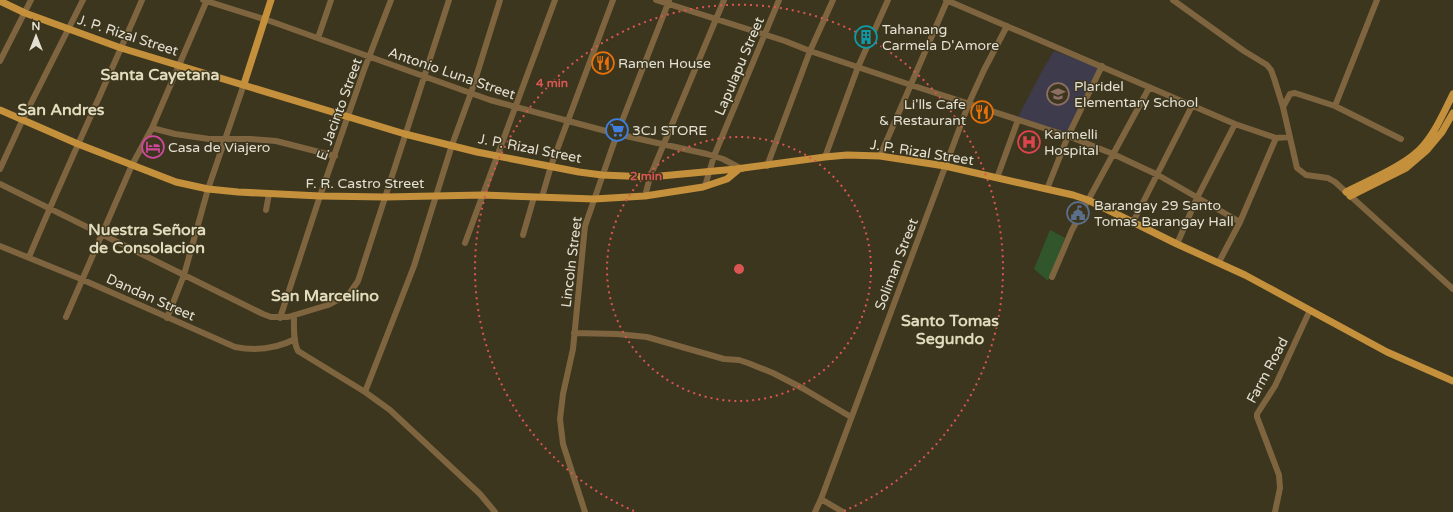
<svg xmlns="http://www.w3.org/2000/svg" width="1453" height="512" viewBox="0 0 1453 512" font-family="'Varela Round',sans-serif">
<rect width="100%" height="100%" fill="#3c361e"/>
<path fill="#3e3b4d" d="M1054,51L1099,67L1067,133L1018,117L1042,71Z"/>
<path fill="#32562c" d="M1050,230L1065,238L1048,281L1034,269Z"/>
<g fill="none" stroke-linecap="round" stroke-linejoin="round">
<path stroke="#7e653f" stroke-width="6" d="M203,0L270,21L490,100L617,134L707,154L723,159L742,169
M656,0L785,41L810,51L911,85L1068,136L1113,154L1158,175L1240,222
M946,0L1235,124L1276,138L1290,137
M1173,0L1244,51L1267,65L1271,70L1274,78L1283,107L1297,168L1306,175L1328,178L1335,182L1453,289
M318,38L331,0
M0,61L31,0
M1335,106L1377,0
M1283,107L1290,94L1295,93L1335,106L1401,139
M152,128L175,134L209,139H251L276,141L335,156
M880,156L947,1
M825,157L858,67L888,0
M767,166L810,51L833,0
M0,169L22,121L83,0
M997,178L1018,120
M0,184L263,314L271,317H288L328,305L349,294L358,281L449,0
M705,186L714,156L779,0
M1047,189L1068,136L1102,66
M645,196L650,177L724,0
M542,197L551,166L613,0
M266,210L269,194
M1133,222L1192,106
M523,235L534,197
M465,243L555,0
M1177,244L1197,198L1235,124
M0,246L81,279L235,347C256,351 276,349 295,339
M29,257C65,171 105,86 142,0
M1219,262L1240,222L1276,138
M1052,277L1072,230L1149,88
M294,316C294,327 293,342 298,351L365,392L390,410L480,494L495,512
M66,317L132,165L152,128L207,0
M167,318L184,275L208,189L244,84
M280,318L320,196L364,70L391,0
M574,333L617,334L647,337L724,359L739,360L748,363L773,373L804,389L851,417
M365,392L414,266L452,145L471,93L500,0
M821,499L843,512
M585,512L563,444L560,419L563,394L573,349L585,226L617,134L669,1
M815,512L821,499L969,103L984,70L1007,26
M1275,512L1280,488L1279,475L1257,417V414L1275,386L1310,310"/>
<path stroke="#c4903c" stroke-width="7" d="M0,1L25,13L121,48L405,134L477,152L579,172L602,175L650,177L736,169L825,157L847,155L880,156L945,166L1073,195L1088,200L1177,244L1245,275L1387,352L1453,381
M244,84L271,0
M0,110L78,144L176,182L208,189L238,192L320,196L385,197L483,195L594,199L645,196L703,187L727,179L739,169
M1346,192C1369,180 1407,165 1423,146C1436,131 1444,112 1453,94
M1350,196L1406,168L1427,150L1442,132L1453,113"/>
</g>
<g fill="none" stroke="#da5652" stroke-width="2" stroke-dasharray="2 4">
<circle cx="739" cy="269" r="132"/>
<path d="M634 511A264 264 0 1 1 844 511"/>
</g>
<defs>
<g id="building-ring" transform="scale(1.15)"><circle r="9.5" fill="#3c361e" stroke="#0f9aa8" stroke-width="1.5"/><path d="M-4-6H4V6H1V3H-1V6H-4ZM-2.5-4.3h1.7v1.8h-1.7ZM.8-4.3h1.7v1.8H.8ZM-2.5-1h1.7V.8h-1.7ZM.8-1h1.7V.8H.8Z" fill="#0f9aa8"/></g>
<g id="restaurant-ring" transform="scale(1.15)"><circle r="9.5" fill="#3c361e" stroke="#e8710a" stroke-width="1.5"/><path d="M-5-6h1v4h1v-4h1v4h1v-4h1v5L-1.5 .5V6h-2V.5L-5-1ZM5-6V6H3V1.5H1.5Q1.5-4 5-6Z" fill="#e8710a"/></g>
<g id="school-ring" transform="scale(1.15)"><circle r="9.5" fill="#3c361e" stroke="#8d6e63" stroke-width="1.5"/><path d="M0-5L7-2L0 1L-7-2ZM-4 1L0 2.5L4 1V4Q0 6-4 4Z" fill="#8d6e63"/></g>
<g id="supermarket-ring" transform="scale(1.15)"><circle r="9.5" fill="#3c361e" stroke="#3f7fe0" stroke-width="1.5"/><path d="M-6-5.5h2.5l.6 2H6L4.5 2H-2.5L-4.4-4H-6ZM-1.5 3.2a1.3 1.3 0 1 0 .1 0ZM3 3.2a1.3 1.3 0 1 0 .1 0Z" fill="#3f7fe0"/></g>
<g id="hospital-ring" transform="scale(1.15)"><circle r="9.5" fill="#3c361e" stroke="#e0444e" stroke-width="1.5"/><path d="M-5-5h3v3.5h4V-5h3V5h-3V1.5h-4V5h-3Z" fill="#e0444e"/></g>
<g id="hotel-ring" transform="scale(1.15)"><circle r="9.5" fill="#3c361e" stroke="#d1479c" stroke-width="1.5"/><path d="M-6-4.5h1.5V1H6V5H4.5V3h-9V5H-6ZM-4 0a1.8 1.8 0 1 1 3.6 0ZM.5 0V-2.5h3Q6-2.5 6 0Z" fill="#d1479c"/></g>
<g id="civic-ring" transform="scale(1.15)"><circle r="9.5" fill="#3c361e" stroke="#5c6f8a" stroke-width="1.5"/><path d="M-.6-6.5H3V-4.5H.6V-3L4-1V1h2V6H-6V1h2V-1L-.6-3ZM-1.2 2.5V6h2.4V2.5Z" fill="#5c6f8a"/></g>
</defs>
<g fill-rule="evenodd">
<use href="#building-ring" x="866" y="37"/>
<use href="#restaurant-ring" x="603" y="63"/>
<use href="#school-ring" x="1058" y="94"/>
<use href="#restaurant-ring" x="982" y="112"/>
<use href="#supermarket-ring" x="617" y="130"/>
<use href="#hospital-ring" x="1029" y="142"/>
<use href="#hotel-ring" x="153" y="147"/>
<use href="#civic-ring" x="1078" y="213"/>
</g>
<g text-anchor="middle" stroke-width="3" stroke-linejoin="round" paint-order="stroke">
<g font-size="14" fill="#e4e0d2" stroke="#3c361e" text-anchor="start">
<text x="882" y="34">Tahanang<tspan x="882" dy="16">Carmela D'Amore</tspan></text>
<text x="618" y="68">Ramen House</text>
<text x="1074" y="91">Plaridel<tspan x="1074" dy="16">Elementary School</tspan></text>
<text x="966" y="109" text-anchor="end">Li'lls Cafe<tspan x="966" dy="16">&amp; Restaurant</tspan></text>
<text x="632" y="135">3CJ STORE</text>
<text x="1044" y="139">Karmelli<tspan x="1044" dy="16">Hospital</tspan></text>
<text x="168" y="152">Casa de Viajero</text>
<text x="1094" y="210">Barangay 29 Santo<tspan x="1094" dy="16">Tomas Barangay Hall</tspan></text>
</g>
<g font-size="14" fill="#e4e0d2" stroke="#3c361e">
<text transform="translate(128 35) rotate(18)" y="5">J. P. Rizal Street</text>
<text transform="translate(739 66) rotate(-67)" y="5">Lapulapu Street</text>
<text transform="translate(452 73) rotate(19)" y="5">Antonio Luna Street</text>
<text transform="translate(339 109) rotate(-70)" y="5">E. Jacinto Street</text>
<text transform="translate(530 148) rotate(11)" y="5">J. P. Rizal Street</text>
<text transform="translate(922 152) rotate(9)" y="5">J. P. Rizal Street</text>
<text x="365" y="188">F. R. Castro Street</text>
<text transform="translate(571 262) rotate(-83)" y="5">Lincoln Street</text>
<text transform="translate(896 264) rotate(-69)" y="5">Soliman Street</text>
<text transform="translate(151 297) rotate(24)" y="5">Dandan Street</text>
<text transform="translate(1267 370) rotate(-62)" y="5">Farm Road</text>
</g>
<g font-size="16" font-weight="bold" fill="#e2dbbd" stroke="#3c361e">
<text x="160" y="80">Santa Cayetana</text>
<text x="61" y="115">San Andres</text>
<text x="147" y="235">Nuestra Señora<tspan x="147" dy="18">de Consolacion</tspan></text>
<text x="325" y="301">San Marcelino</text>
<text x="950" y="326">Santo Tomas<tspan x="950" dy="18">Segundo</tspan></text>
</g>
</g>
<circle cx="739" cy="269" r="6" fill="#da5652" stroke="#3c361e" stroke-width="2"/>
<g font-size="12" text-anchor="middle" font-weight="bold" fill="#da5652" stroke="#3c361e" stroke-width="3" stroke-linejoin="round" paint-order="stroke">
<text x="552" y="87">4 min</text>
<text x="646" y="180">2 min</text>
</g>
<g transform="translate(36 36)" stroke="#3c361e" stroke-width="3" paint-order="stroke">
<path d="M0-3L7 15L0 10L-7 15Z" fill="#e4e0d2"/>
<text y="-6" font-size="11" font-weight="bold" text-anchor="middle" fill="#e4e0d2">N</text>
</g>
</svg>
